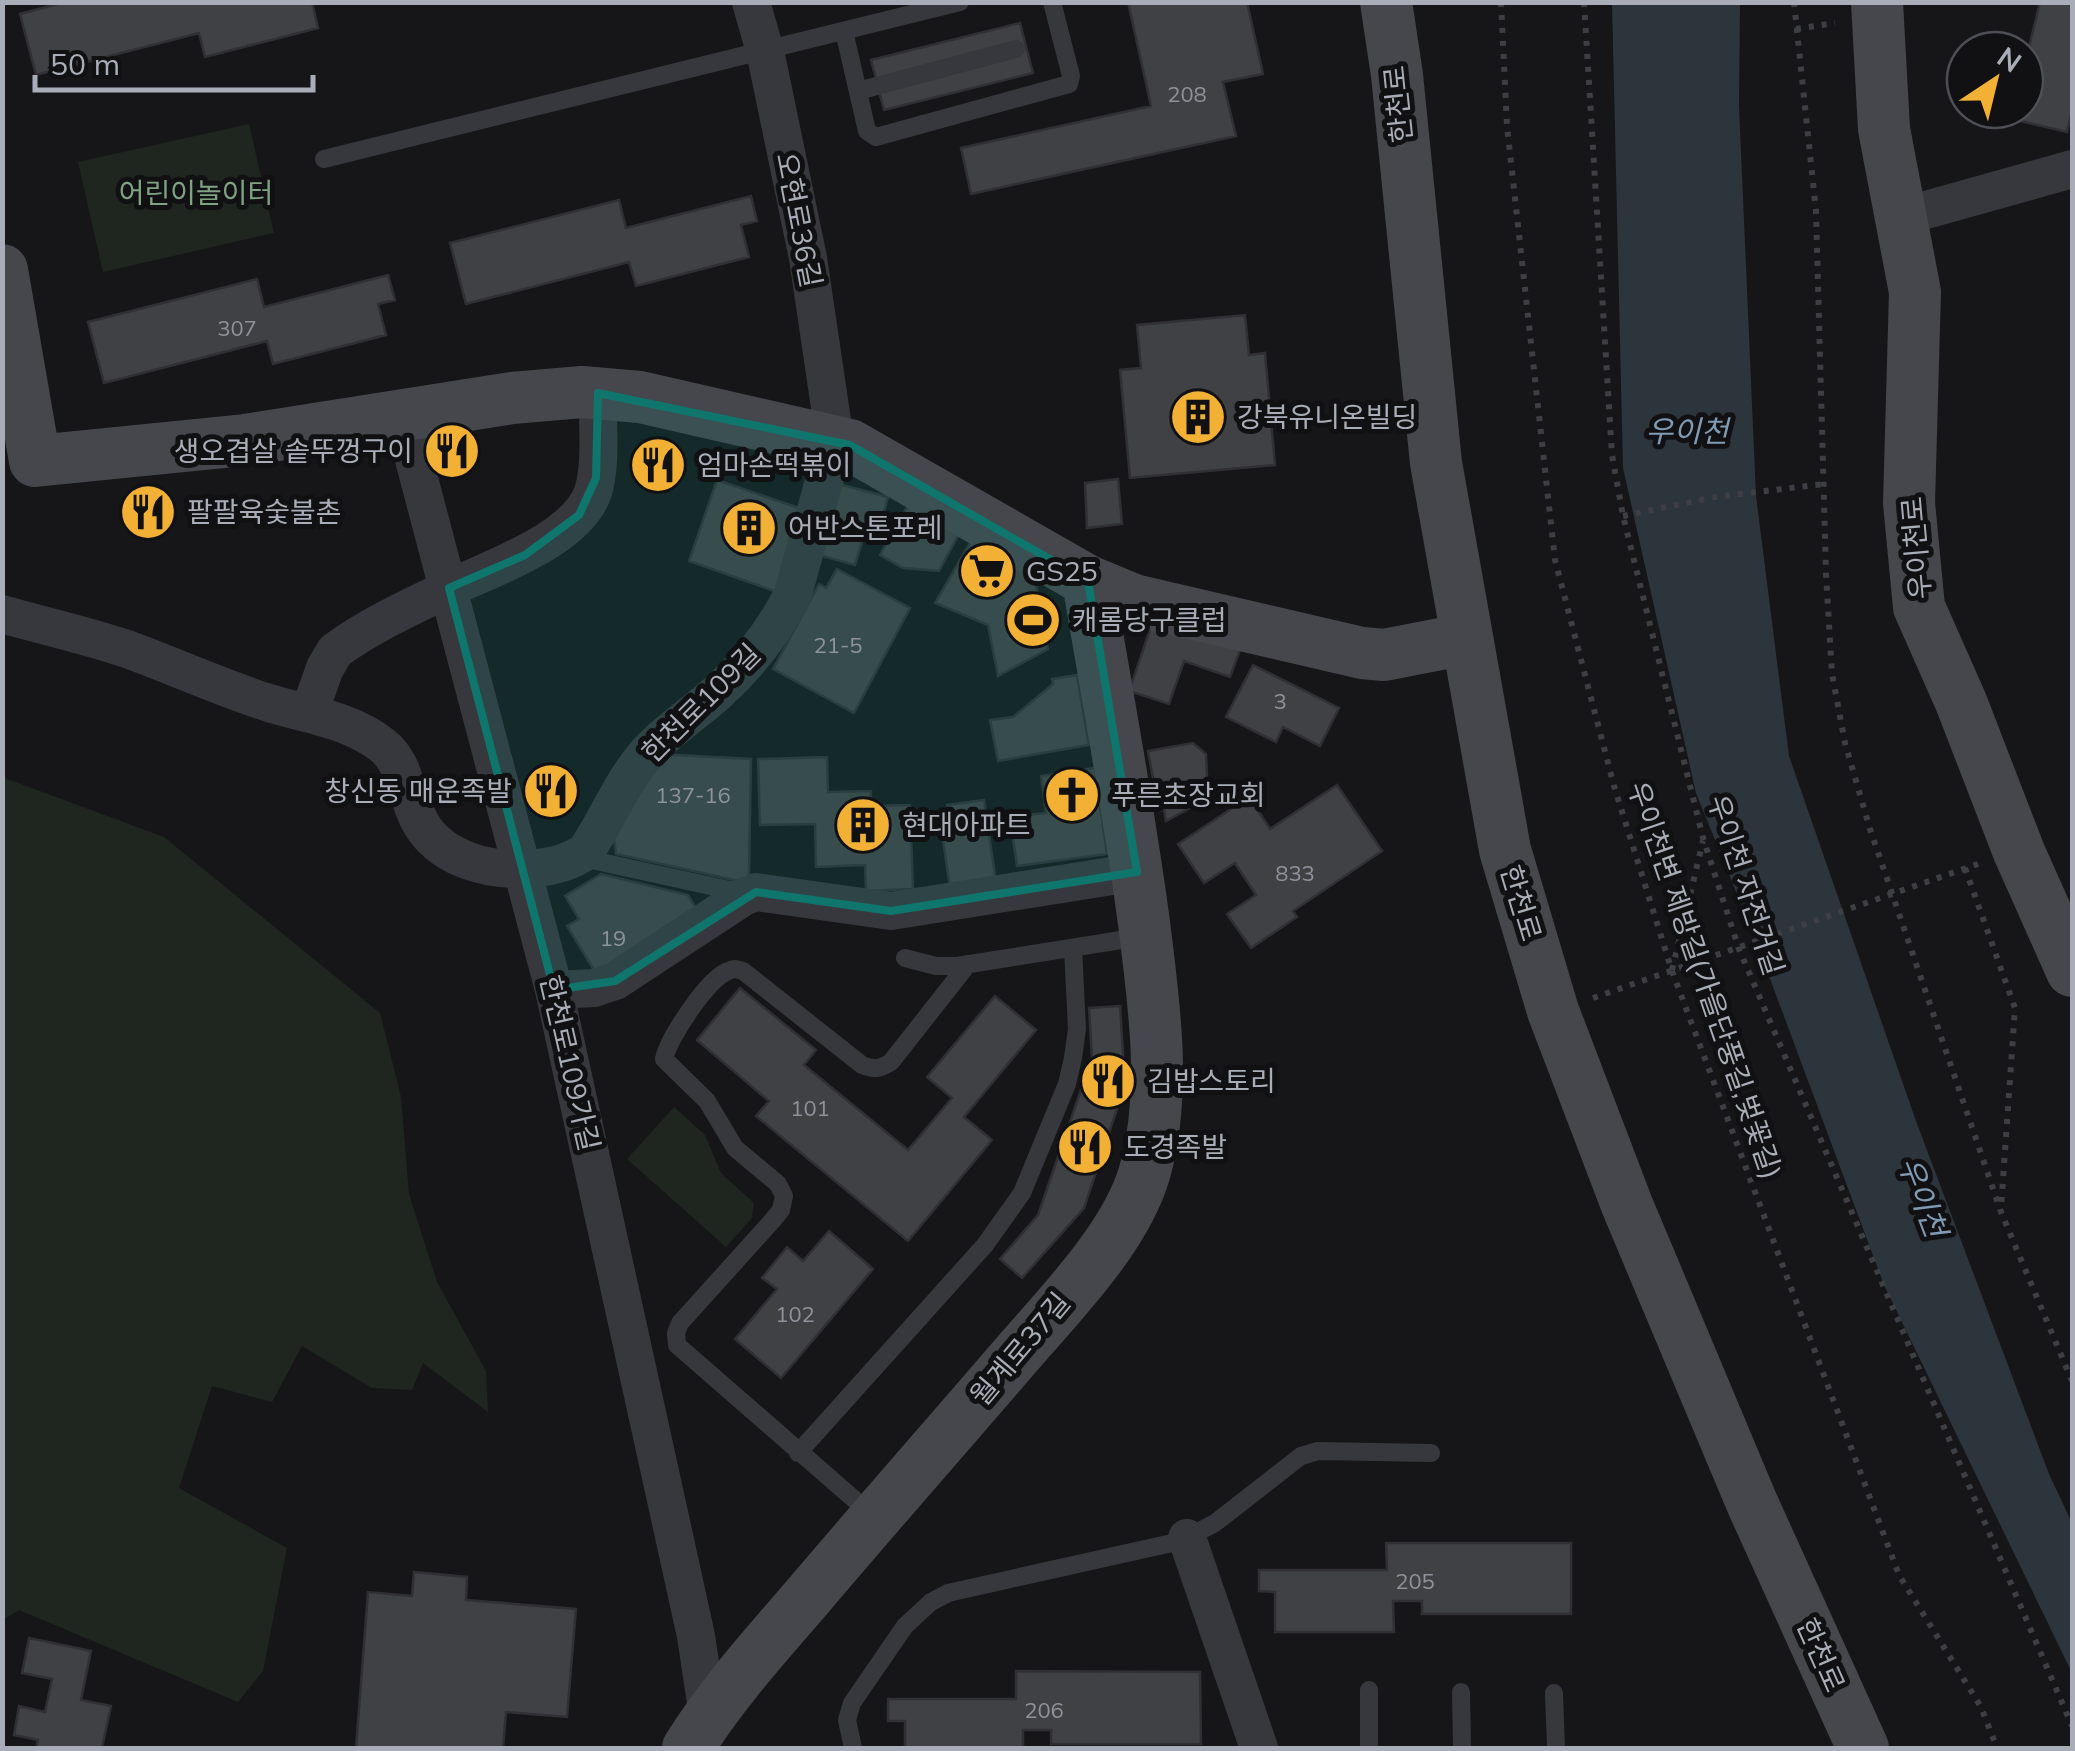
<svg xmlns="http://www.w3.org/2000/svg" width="2075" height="1751" viewBox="0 0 2075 1751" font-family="Mulish,'Noto Sans KR',sans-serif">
<rect width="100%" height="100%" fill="#161618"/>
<path fill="#1e261f" d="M249,124L274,233L103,272L78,162Z
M2,777L164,837L380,1013L401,1097L409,1194L437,1282L486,1371L488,1412L423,1363L412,1390L372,1388L302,1346L272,1402L212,1386L179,1488L287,1548L263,1671L238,1702L19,1610L3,1620Z
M674,1107L705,1135L721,1173L754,1203L752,1218L726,1247L627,1159Z"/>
<path fill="#2c353c" d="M1612,3H1740L1739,106L1756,496L1789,756L1916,1121L2049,1474L2072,1523V1673L1884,1285L1756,941L1696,793L1623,468Z"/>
<path fill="#404145" stroke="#303034" stroke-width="2.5" d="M65,2H312L318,28L205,57L199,33L36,75L20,14Z
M1128,2H1247L1263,74L1223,82L1236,136L971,194L961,148L1151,106Z
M2040,2H2072V111L2067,132L2012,119L2014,110H2025V64Z
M1020,23L1033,73L884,110L871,60Z
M751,196L757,221L741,225L749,257L636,286L629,262L466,304L450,243L619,200L626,228Z
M388,275L395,300L378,304L386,335L273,364L267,341L104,383L88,322L257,279L264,307Z
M1245,315L1249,355L1265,353L1275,465L1130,478L1120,370L1141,368L1137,325Z
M1118,479L1122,524L1087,528L1085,483Z
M717,480L805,510L777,592L689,561Z
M835,483L888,497L876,542L863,538L855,565L815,554Z
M908,505L959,534L939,571L903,568L880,555Z
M971,541L1033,568L1048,649L998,676L988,625L935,603Z
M837,569L910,608L854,713L773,669L819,584L826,588Z
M1156,612L1243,642L1230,677L1184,661L1169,704L1129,691Z
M1253,665L1339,708L1320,746L1283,727L1276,742L1226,717Z
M1077,675L1089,745L998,761L990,720L1013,717L1053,684L1052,679Z
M1193,743L1206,754L1208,798L1166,821L1164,810L1159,811L1148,751Z
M659,754L751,759L749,874L743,882L616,854L613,831Z
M827,757L828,792L871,791V806L910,805L913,889L866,891L865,865L816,867L815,824L760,825L758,759Z
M1095,768L1107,854L1017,866L1010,817L1046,813L1041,776Z
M1337,785L1382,851L1293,911L1297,917L1251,948L1227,914L1256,895L1235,863L1204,883L1178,844L1249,797L1270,829Z
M984,800L996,882L950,888L941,826L950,825L947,805Z
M601,874L688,895L697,910L600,980L567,926L579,919L565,896Z
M740,988L816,1050L804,1065L908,1150L952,1098L927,1077L995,996L1036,1030L964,1117L992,1140L908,1241L756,1116L769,1101L697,1040Z
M1120,1006L1125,1085L1084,1208L1022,1278L1000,1259L1038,1215L1092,1058L1089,1008Z
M829,1231L873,1269L781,1378L735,1339L777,1289L762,1278L787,1247L803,1261Z
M1386,1543H1571V1614H1422V1601H1393L1394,1632H1275V1592L1259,1591V1570H1387Z
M414,1572L467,1577L466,1600L576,1609L567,1717L506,1712L503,1748H356L368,1592L412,1596Z
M29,1638L91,1651L81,1700L111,1706L102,1748H36L38,1740L14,1735L19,1706L45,1712L52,1679L22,1673Z
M1016,1671L1200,1672L1201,1744H1051V1730H1023V1748H905V1721H888V1699H1016Z"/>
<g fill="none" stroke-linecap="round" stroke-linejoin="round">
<path stroke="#3d3f44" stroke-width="6" stroke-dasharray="5 8" stroke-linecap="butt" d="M1501,2L1507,126L1555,560L1614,786L1672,971L1899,1575L1981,1707L1997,1748
M1584,2L1612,455L1623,516L1703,838L1739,949L2072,1726
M1794,2L1816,211L1826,574L1832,674L1845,743L1870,829L2001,1212L2072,1381
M1796,29L1835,23
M1623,516L1715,497L1824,484
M1965,868L2015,1008L2001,1208
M1672,970L1703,841
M1593,998L1978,864"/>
<path stroke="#37383d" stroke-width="18" d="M844,31L867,131L876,137L1069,84L1071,76L1052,2
M858,91L1016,49
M324,159L960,2
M578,857L743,893
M905,958L936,966H957L1140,937
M798,1453L985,1245L1022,1193L1067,1084L1073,1058L1077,1029L1073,948
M871,1514L677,1345L676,1333L680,1323L772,1221L781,1210L784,1196L778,1184L735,1148L707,1101L664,1059C668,1039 708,978 728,971C735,968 736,969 743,971L862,1065C874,1070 880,1069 891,1062L968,964
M1461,1692L1462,1748
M1554,1693L1556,1748
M853,1748L847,1720L852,1703L905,1626L931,1602L948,1593L1181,1541L1215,1523L1301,1456L1318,1451L1431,1453
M1369,1748V1690"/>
<path stroke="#37383d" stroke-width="38" d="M1901,217L2072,169
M403,418L554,990L696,1636L708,1716
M2,614C44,626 86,635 127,649C174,666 221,688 269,703C308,715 348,719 382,745C420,774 395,834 469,861C502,873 556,873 586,851C607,820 622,781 647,753C668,730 695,713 718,692C749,664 774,631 793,594L835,441L808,258L765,51L751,2
M309,713L325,668L335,651C369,626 412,606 450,588C492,568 576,540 593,492C602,463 597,423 598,393
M554,990L594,988L615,981L743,897L756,892L891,911L1137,872
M1187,1538L1259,1748"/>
<path stroke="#45474d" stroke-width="52" d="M1386,2L1397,75L1436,463L1505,850L1553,1011L1627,1205L1752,1503L1863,1748
M1877,2L1884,129L1915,292L1909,503L1919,607L1961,702L2019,852L2072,971
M2,270L35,461L245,440L512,398L582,392L640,397L850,445L1088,581L1134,600L1362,653L1384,655L1466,639
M688,1748C722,1693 767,1644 809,1595C876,1516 944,1439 1011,1361C1057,1307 1126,1239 1145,1171C1167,1091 1154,1004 1144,923C1129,809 1107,695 1088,581"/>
</g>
<path fill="#0f766e" fill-opacity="0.2" stroke="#0f766e" stroke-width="8" stroke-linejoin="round" d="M598,393L850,445L1088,581L1137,872L891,911L756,892L615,981L554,990L449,588L525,555L579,515L596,478Z"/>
<defs>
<g id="building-disc" transform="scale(2.875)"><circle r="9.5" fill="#f2b134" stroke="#111113"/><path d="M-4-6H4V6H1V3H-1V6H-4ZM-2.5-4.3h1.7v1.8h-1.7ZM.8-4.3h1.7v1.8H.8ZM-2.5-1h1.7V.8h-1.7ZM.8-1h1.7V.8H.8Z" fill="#111"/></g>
<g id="restaurant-disc" transform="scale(2.875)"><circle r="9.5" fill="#f2b134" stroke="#111113"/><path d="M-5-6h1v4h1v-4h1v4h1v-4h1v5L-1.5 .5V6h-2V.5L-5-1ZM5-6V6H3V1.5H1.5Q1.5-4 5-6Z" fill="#111"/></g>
<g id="supermarket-disc" transform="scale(2.875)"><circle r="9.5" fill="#f2b134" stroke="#111113"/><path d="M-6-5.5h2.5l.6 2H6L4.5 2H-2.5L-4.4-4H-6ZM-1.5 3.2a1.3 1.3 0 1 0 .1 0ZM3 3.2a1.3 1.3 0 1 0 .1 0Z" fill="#111"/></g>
<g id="stadium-disc" transform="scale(2.875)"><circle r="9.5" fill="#f2b134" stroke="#111113"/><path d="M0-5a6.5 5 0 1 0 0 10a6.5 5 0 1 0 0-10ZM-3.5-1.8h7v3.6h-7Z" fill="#111"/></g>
<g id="church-disc" transform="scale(2.875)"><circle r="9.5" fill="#f2b134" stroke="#111113"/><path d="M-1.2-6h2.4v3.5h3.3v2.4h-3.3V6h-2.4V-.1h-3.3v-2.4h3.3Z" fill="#111"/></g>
</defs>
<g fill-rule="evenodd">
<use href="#building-disc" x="1198" y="417"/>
<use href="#restaurant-disc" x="452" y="451"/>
<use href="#restaurant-disc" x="658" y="465"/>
<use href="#restaurant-disc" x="148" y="512"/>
<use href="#building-disc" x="749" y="528"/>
<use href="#supermarket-disc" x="987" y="571"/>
<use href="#stadium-disc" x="1033" y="620"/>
<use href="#restaurant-disc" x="551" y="791"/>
<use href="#church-disc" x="1072" y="795"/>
<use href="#building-disc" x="863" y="825"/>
<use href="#restaurant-disc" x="1108" y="1081"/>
<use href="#restaurant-disc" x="1085" y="1147"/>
</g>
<g text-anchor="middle" stroke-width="10" stroke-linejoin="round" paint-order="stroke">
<g font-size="22" fill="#8e929b">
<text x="1187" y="102">208</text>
<text x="237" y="336">307</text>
<text x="838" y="653">21-5</text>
<text x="1280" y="709">3</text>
<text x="693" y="803">137-16</text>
<text x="1295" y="881">833</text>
<text x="613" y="946">19</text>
<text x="810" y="1116">101</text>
<text x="795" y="1322">102</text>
<text x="1415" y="1589">205</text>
<text x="1044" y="1718">206</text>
</g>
<g font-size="28" fill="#a8adb8" stroke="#111113">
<text transform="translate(1398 104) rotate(-96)" y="10">한천로</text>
<text transform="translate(799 220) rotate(79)" y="10">오현로36길</text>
<text transform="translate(1916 548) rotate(-95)" y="10">우이천로</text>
<text transform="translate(701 703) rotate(-45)" y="10">한천로109길</text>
<text transform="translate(1746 885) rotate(72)" y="10">우이천 자전거길</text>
<text transform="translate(1521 903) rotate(73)" y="10">한천로</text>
<text transform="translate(1705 980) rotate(71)" y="10">우이천변 제방길(가을단풍길,벚꽃길)</text>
<text transform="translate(570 1063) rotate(77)" y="10">한천로109가길</text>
<text transform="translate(1020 1349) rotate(-50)" y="10">월계로37길</text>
<text transform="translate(1821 1655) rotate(66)" y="10">한천로</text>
</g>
<g font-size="28" fill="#7fa381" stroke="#111113">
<text x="196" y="203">어린이놀이터</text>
</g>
<g font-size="28" fill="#a8adb8" stroke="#111113" text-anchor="start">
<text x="1237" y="427">강북유니온빌딩</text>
<text x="413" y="461" text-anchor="end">생오겹살 솥뚜껑구이</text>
<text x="697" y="475">엄마손떡볶이</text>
<text x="187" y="522">팔팔육숯불촌</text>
<text x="788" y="538">어반스톤포레</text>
<text x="1026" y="581">GS25</text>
<text x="1072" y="630">캐롬당구클럽</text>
<text x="512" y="801" text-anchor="end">창신동 매운족발</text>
<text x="1111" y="805">푸른초장교회</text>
<text x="902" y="835">현대아파트</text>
<text x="1147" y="1091">김밥스토리</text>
<text x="1124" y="1157">도경족발</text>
</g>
<g font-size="30" font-style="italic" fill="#7f9bb3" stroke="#111113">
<text x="1687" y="442">우이천</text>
<text transform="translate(1922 1197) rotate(69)" y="10">우이천</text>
</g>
</g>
<rect width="2075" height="1751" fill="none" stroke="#a8adb8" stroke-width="10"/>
<g transform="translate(1995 80) rotate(35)"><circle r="48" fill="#111113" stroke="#4d4f55" stroke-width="2.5"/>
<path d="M0-8L18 38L0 25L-18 38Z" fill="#f2b134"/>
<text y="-15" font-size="28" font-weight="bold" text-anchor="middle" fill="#a8adb8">N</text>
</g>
<path d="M35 75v15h278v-15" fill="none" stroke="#a8adb8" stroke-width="5"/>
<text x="50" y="75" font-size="30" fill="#a8adb8" stroke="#111113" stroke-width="8" paint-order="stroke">50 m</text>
</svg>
